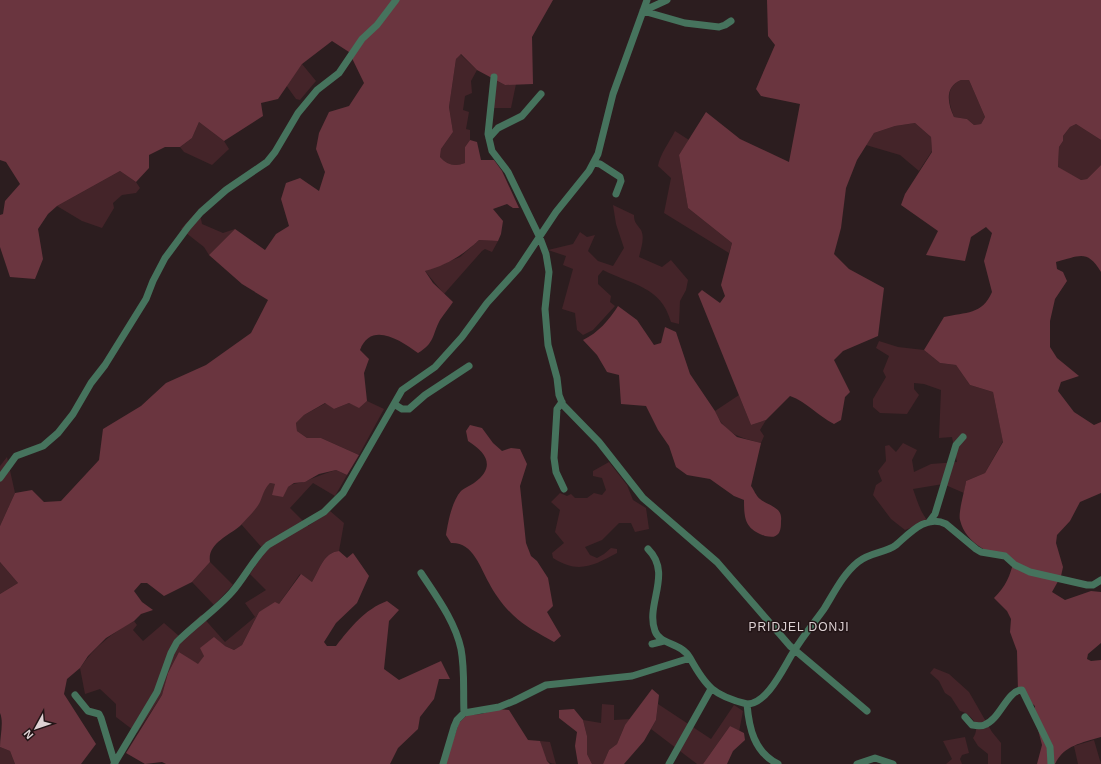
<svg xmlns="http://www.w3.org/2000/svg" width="1101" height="764" viewBox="0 0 1101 764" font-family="Arial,sans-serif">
<rect width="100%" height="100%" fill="#2c1d1f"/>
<path fill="#442429" d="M460,54L477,70L471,81L472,93L465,96L463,110L469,112L466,129L470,130V140L465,147V163C455,167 447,165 440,157L441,149L453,132L449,107L456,59Z
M302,64L316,81L300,100L296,99L286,85Z
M492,78L505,85L516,84L511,108H491Z
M961,80H969L985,117L981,124L974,125L967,119L954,117C948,102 945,87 961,80Z
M199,122L224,141L229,149L212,165L184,152L180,147L192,138Z
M915,123L931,137L932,151L919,171L900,155L866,145L874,133L895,126Z
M1076,124L1101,140V165L1087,179L1081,180L1058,168L1059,147L1063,141V136L1070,127Z
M675,131L689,140L679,155L688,208L732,243L729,253L664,213L671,178L658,166C660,154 669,143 675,131Z
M120,171L136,182L140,188L136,193L122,195L113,203L114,208L102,228L82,221L57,206Z
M613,205L634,215C634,223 637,224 641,230C645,238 641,248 639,257L662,267L671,260L688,280L686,290L680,301L679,324L671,322C661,286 632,285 603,270L598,276V284L611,296L610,302L615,306L593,330L583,335L577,330L575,313L562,309L573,269L563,265L566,256L548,250L573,244L580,232L587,237L595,235L588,251L598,261L613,266L624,248L616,224Z
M199,209L202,224L223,233L235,229L209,255L204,247L181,229Z
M479,240L498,241L492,252L485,249L482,251L444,294L425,271L460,257Z
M879,341L898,347L924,350L940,363L956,365L970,385L993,392L1003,441L985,473L966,481L964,493L943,484L913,489C917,500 920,512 928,521L905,530L891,519L873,495L876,485L882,481L878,471L886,461L885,446L889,445L896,452L903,443L917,450L912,460L914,472L931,464L957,462L952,437L939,438L941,390L924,384L914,383V389L919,395L907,414L880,413L873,407V399L886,377L883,371L889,356L876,348Z
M739,395L751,425L766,420L760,430L764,436L761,443C738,437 725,434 715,411Z
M367,401L384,409L359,455L321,438H307L297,431L296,423L304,415L326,403L334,409L349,403L359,407Z
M7,457L15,493L0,526V466Z
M609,462L627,485L633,500L646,508L649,529L635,532L631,523H619L602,540L585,547L590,555L597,558L604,554L611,548L617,549V553C593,566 578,574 553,558L552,553L564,543L555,532L560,510L551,502L560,493L567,496L571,494L575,498H587L594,493L602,495L606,490L602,478L593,476V471Z
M336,470L347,475L335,496L313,483L290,508L308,526L330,511L344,523L339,551C323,553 320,569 312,582L300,574L279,604L259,612L242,645L234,650L225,646L204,656L198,665L179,652L168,673L162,695L137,733L116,717V704L100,689L85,694L80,668C94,647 112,633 134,621L137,625L133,630L143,641L164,623L179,636L201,615L225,642L255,617L245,603L266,590L250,574L265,551L241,524L259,503L265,488L270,483L288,487C294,482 299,484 306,481C316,477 325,473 336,470Z
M0,562L18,583L0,594Z
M210,562L233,585L214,605L192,582Z
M934,668L949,674L969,692L992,732L1001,743V764H988V754L978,746L973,738C981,727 972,714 960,711L951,697L945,693L939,681L930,673Z
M602,704L614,705V720L631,719L625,725L617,744L609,750L603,764H592L587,754V736L583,720L601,723Z
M658,704L711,739L734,705L743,711L739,732L730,726L703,764H697L651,729L656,720Z
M965,737L969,753L962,755L960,759L962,764H946L952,759L943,741Z
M1094,740L1101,764H1078L1074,746Z
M540,741L550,742L556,764C544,764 543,751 540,741Z
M0,747L10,751L15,764H0Z"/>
<path fill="#6a353f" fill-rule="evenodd" d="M0,0H553L532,37L533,84L505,85L477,70L461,54L456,59L449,107L453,132L441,149L440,157C447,165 455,167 465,163V147L470,140L477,142L481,160H494L502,171L519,208H513L507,204L493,209L503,221L501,234L498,241L479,240C463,255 447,265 425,271L433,283L453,302C449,308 444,314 440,320C432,335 435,343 418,353C400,340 371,321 360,350L369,359L364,373L367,401L359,408L349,403L334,409L325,403L304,415L296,423L297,431L307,438H321L359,455L347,475L336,470L319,474L305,482L294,483L288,487L283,497L272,495L275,484L270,483C264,489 263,495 260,502C256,510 246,519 240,526C228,536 207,544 210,562L192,582L164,596L147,583H141L134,591L142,602L153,610L141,614L134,621L106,638L88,656L80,668L67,679L64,694L96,744L81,764H15L10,751L0,747C0,736 4,722 0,713V594L18,583L0,562V526L15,493L32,490L44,502L61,501L99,460L103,429L141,406L166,383L206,365L251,333L268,300L242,284L209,255L235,229L265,250L276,234L289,226L281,199L286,183L300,178L319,191L325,172L316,149L319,133L329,112L349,106L364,83L349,52L332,41L302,64L278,99L261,103L263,116L224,141L199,122L192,138L180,147H165L149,155V168L136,182L120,171L57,206L48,214L38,229L43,259L35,279L10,277L0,247V215L3,214L5,201L20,184L6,162L0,160Z
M767,0H1101V140L1076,124L1070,127L1063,136V141L1059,147L1058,167L1081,180L1087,179L1101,165V272C1087,249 1080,256 1056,262L1057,269L1063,272L1067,281L1055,299L1050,321V347L1057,358L1079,376L1061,382L1058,391L1074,412L1094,425L1101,422V493L1080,502L1070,521L1057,535L1056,543L1063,567L1061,576L1052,592L1065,600L1091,591L1101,592V643L1088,654L1087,659L1091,661L1101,660V737C1082,743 1064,745 1055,764H1037L1042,745L1034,714L1035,706L1018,692L1017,651L1010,632L1011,619L1007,611L994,598C1006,586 1010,576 1014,560C992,555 966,545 960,520C958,512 965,490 966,481L985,473L1003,442L993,392L970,385L956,365L940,363L924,350L944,317C966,312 982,315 992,292L984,261L992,233L986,227L971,237L965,261L926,255L938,231L901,205L905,194L932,152L931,137L915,123L895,126L874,133L857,160L846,188L841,228L834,254L849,269L884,288L878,336L843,351L834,360L850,392L845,397L841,420L834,424C818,416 807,402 790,396L766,420L751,425L698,294L702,290L720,303L725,296L721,285L732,243L688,208L679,155L706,112L740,139L789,162L800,104L761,96L756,89L775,45L768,36ZM961,80H969L985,117L981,124L974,125L967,119L954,117C947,102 945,87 961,80Z
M618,306L637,320L654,345L661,343L665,327L676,332L690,374L715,411L721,423L737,437L761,443L751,486C754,490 756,496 760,499C769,506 783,507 781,521C781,525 781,529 779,533C775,538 771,537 765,536C745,529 744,519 744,500L734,496L710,479L687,475L676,467L669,446L658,430L646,406L621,404L619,375L607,372L597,355L583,340C598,333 609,320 618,306Z
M470,425L482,428L493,443L502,451L511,448L520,449L527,464L520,486L526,543L531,556L537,561L548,578L553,606L547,612L561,636L554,642C540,634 524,626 513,615C504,607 494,593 489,583C480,567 473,542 451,543L446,535C448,522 452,501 461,491C464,488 470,486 474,483C496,467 487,453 468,441L466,431Z
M339,551L347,558L353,553L369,576L357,603L336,623L324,642L327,646H336C350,628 365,609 387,601L399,610L389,621L384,669L399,680L441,661L450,679H439L434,699L420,717L418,729L398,748L390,764H166L162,762L145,764L126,753L162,695L168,673L179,652L198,664L204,656L200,648L214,637L225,646L234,650L242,645L259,612L275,602L279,604L301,574L312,582C320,569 323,553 339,551Z
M652,689L659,695L656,720L644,741L624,764H603L609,750L617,744L625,725Z
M498,709L509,710L528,740L540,741L547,761L550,764H445L459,723L467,715L481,714Z
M574,709L583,720L587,736V754L592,764H578L575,746L577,732L559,718V710Z
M730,726L744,733L745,740L733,751L727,764H703Z"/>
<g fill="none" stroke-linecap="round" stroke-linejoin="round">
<path stroke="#46735d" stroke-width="7" d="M643,11L685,23L719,27L725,25L731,21
M643,11L667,0
M494,77L488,134L492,151L508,172L540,238L546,254L549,272L545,309L548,345L557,378L559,395L563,405L599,442L643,498L717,562L790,646L867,711
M489,138L498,128L522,116L541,94
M594,163L600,164L620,177L621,181L616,194
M562,402L557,409L554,458L556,472L564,489
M394,404L402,409H409L425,395L469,366
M0,478L16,456L43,446L58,433L73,414L91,383L105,365L146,299L153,281L165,258L188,227L201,212L226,190L267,162L275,152L298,113L317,90L339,73L362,39L377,25L396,0
M929,522L935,514L956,445L963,437
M648,549C673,574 645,604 655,631C660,645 681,642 690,658
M421,573C436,596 455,621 461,649C465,670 463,691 464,713
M652,644L664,641
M75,695L88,711L99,714L101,718L115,764
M747,704C768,704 784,666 794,651C803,636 814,623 824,609C834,593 843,574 858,562C870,552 886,553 896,545C910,533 926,514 946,524L976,549L981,552L1005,556L1015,565L1030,572L1087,585H1093L1101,580
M965,717L972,725C976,725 981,727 984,725C1000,720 1007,690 1022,690L1050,747L1051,764
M114,764L157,692L171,653L177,642C195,624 216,610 232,592C245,577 254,558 268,545L324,512L343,493L402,390L435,367L462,337L487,303L518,269L556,212L589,171L598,154L613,94L647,0
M443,764L454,727L457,720L464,713L499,707L514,701L546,685L632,676L690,658C706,687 714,696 747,704C749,728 754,752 778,764
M669,764L711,689
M857,764L875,758L893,764"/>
</g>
<g text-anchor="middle" stroke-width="3" stroke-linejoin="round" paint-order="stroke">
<g font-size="12" letter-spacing="1" fill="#ded2d4" stroke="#221416">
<text x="799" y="631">PRIDJEL DONJI</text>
</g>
</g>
<g transform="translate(36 728) rotate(230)" stroke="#221416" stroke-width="3" paint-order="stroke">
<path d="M0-3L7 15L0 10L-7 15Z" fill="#ded2d4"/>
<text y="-6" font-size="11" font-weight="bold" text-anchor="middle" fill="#ded2d4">N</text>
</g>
</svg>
